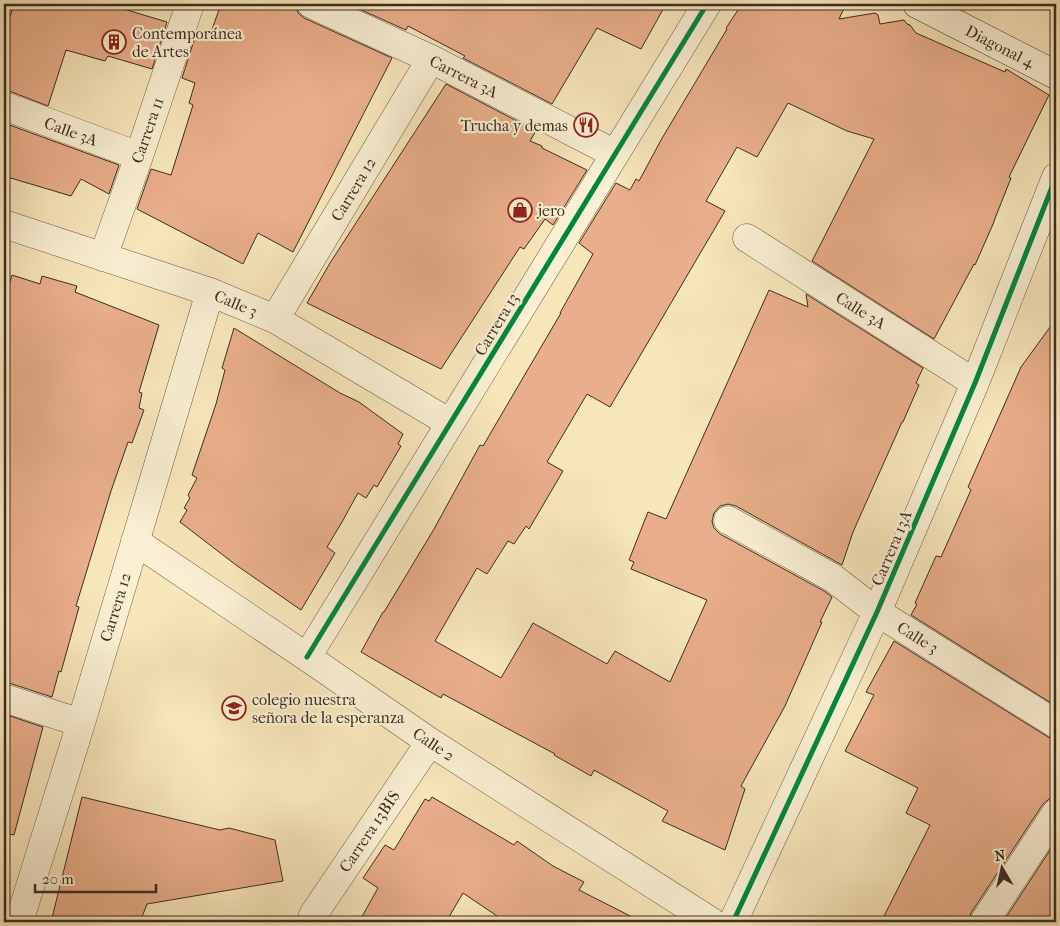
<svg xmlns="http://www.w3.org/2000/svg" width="1060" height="926" viewBox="0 0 1060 926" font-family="'IM FELL French Canon',serif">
<rect width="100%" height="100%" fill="#f8e6bb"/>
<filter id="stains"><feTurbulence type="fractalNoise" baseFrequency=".004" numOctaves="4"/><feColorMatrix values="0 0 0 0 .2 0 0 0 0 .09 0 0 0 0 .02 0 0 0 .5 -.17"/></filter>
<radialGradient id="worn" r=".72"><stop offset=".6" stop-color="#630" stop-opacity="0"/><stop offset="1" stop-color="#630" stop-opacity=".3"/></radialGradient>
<path fill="#e9ae8b" stroke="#3d2d23" d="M14,4H107L167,22L152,69L108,56L105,61L66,50L48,106L9,91H4V15L10,17Z
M221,4H296L298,13L304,18L392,58L293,252L258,233L243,264L137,209L151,169L171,175L193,105L189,103L195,83L182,78L197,31L210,35Z
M348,4H666L641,49L597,28L552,104L463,58L465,56L408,26L406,30Z
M742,4H846L839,19L875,13L878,15L880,24L904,20L907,24L910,25L916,33L1005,72L1006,69L1049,95L1009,177L1011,178L994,221V222L975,265L974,264L934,339L812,261L874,139L847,131L788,103L757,157L737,147L706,201L725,211L610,407L587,394L547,462L563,471L529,529L526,526L514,544L508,541L487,574L477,568L435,641L501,678L533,623L607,664L615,651L670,682L707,600L631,569L634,562L629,560L648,512L666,519L769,290L808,307L806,294L923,368L916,383L919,385L903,422H902L853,532L842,565L736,506L728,504L720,506L714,513L712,521L714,528L720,534L824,591L832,597L820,622H822L785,706L741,786L745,789L725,850L662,821L668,811L594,770L591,776L554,755L555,754L443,694L441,698L361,652L383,612H384L434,529L480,445L483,446L561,313H560L593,254L579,243L616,183L630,190L636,179L639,181L661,140L727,29L726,28Z
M446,84L536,131L530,141L542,146V148L587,170L553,225L545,219L524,249L520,247L441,369L307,303L330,263Z
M4,123L119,165L109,194L81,179L71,196L4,176Z
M12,275L40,284L42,276L77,286L75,292L159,325L139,392L142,393L139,408L144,410L132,443L128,442L111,491L76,606L79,607L61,672L59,671L52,697L9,683H4V302Z
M1056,319V706L911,615L917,604L915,603L936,556L941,557L971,490L968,487L1021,367Z
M234,328L340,393L359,402L403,434L398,444L401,446L377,487L374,485L366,498L358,493L342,522L327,547L335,553L301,610L236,565L180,522L187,510L184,508L190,498L188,495L197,478L192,475L216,404L225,370L222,368Z
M894,641L1048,737L1056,740V797L1049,799L1043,804L971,913L969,922H881L930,825L906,813L918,788L845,751L874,695L866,692Z
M4,714L43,727L14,835L4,833Z
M82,797L220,830L229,828L275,840L283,881L147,904L140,922H51Z
M432,797L514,845L517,841L553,866L584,882L579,890L642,922H506L463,893L446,922H359L378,888L363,878L385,845L394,850L425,799L429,801Z
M1056,841V922H1003Z"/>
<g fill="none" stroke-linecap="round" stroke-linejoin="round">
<g stroke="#6c5b49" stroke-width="29">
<path id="minor" d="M311,4L431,59L615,154
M4,106L139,156
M4,224L210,292L275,319L450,423
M747,238L975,383
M103,257L139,156L190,4
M275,319L431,59
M728,520L833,578L877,612L1056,724
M135,541L320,666L430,742L712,922
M307,657L707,4
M4,698L81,723
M19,922L81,723L210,292
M311,922L313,915L430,742
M733,922L877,612L975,383L1056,177
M984,922L1056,813"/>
</g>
<g stroke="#3d2d23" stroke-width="29">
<path id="secondary" d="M917,4L1056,75"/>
</g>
<use href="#minor" stroke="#faefd3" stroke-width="28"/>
<use href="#secondary" stroke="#faefd3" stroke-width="28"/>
<g stroke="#faefd3" stroke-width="8">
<path id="cycleway" d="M307,657L707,4
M733,922L877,612L975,383L1056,177"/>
</g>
<use href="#cycleway" stroke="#00873e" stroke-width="5"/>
</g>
<defs>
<g id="building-ring" transform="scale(1.25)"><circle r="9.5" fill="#faefd3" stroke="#8f2418" stroke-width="1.5"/><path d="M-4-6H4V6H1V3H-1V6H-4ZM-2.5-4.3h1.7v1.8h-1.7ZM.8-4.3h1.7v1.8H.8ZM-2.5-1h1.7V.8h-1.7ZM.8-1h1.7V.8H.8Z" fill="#8f2418"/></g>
<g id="restaurant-ring" transform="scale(1.25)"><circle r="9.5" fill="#faefd3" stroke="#8f2418" stroke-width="1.5"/><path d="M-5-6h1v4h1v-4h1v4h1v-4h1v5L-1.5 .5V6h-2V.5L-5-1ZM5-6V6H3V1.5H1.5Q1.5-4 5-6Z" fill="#8f2418"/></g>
<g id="shop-ring" transform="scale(1.25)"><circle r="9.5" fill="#faefd3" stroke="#8f2418" stroke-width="1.5"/><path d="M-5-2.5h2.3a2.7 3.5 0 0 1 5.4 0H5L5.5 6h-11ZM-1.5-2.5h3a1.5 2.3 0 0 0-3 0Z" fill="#8f2418"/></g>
<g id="school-ring" transform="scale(1.25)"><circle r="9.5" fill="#faefd3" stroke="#8f2418" stroke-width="1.5"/><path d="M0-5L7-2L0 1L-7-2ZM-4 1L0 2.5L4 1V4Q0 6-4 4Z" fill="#8f2418"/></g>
</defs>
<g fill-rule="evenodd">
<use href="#building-ring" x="114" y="42"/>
<use href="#restaurant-ring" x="586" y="125"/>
<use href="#shop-ring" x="520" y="210"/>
<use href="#school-ring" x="234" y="708"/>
</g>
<g text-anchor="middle" stroke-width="4.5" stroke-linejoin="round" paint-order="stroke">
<g font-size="16" fill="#3d2d23" stroke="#faefd3" text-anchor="start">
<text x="132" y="39">Contemporánea<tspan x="132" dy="18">de Artes</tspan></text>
<text x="568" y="131" text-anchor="end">Trucha y demas</text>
<text x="538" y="216">jero</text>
<text x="252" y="705">colegio nuestra<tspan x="252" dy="18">señora de la esperanza</tspan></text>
</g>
<g font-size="16" fill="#3d2d23" stroke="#faefd3">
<text transform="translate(1000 46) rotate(27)" y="6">Diagonal 4</text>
<text transform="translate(464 76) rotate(27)" y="6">Carrera 3A</text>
<text transform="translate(147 130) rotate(-71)" y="6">Carrera 11</text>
<text transform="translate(71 131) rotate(20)" y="6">Calle 3A</text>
<text transform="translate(353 189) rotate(-59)" y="6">Carrera 12</text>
<text transform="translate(236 303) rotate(23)" y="6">Calle 3</text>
<text transform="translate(861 310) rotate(32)" y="6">Calle 3A</text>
<text transform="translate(496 324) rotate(-59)" y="6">Carrera 13</text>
<text transform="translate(891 548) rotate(-67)" y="6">Carrera 13A</text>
<text transform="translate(115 607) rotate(-73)" y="6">Carrera 12</text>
<text transform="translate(918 637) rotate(32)" y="6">Calle 3</text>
<text transform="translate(434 744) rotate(34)" y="6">Calle 2</text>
<text transform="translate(369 831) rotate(-56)" y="6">Carrera 13BIS</text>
</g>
</g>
<rect width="1060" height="926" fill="none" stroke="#f8e6bb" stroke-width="20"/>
<rect x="5" y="5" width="1050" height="916" fill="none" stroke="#3d2d23" stroke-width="2.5"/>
<rect x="10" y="10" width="1040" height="906" fill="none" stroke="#3d2d23"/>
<g transform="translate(1002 868) rotate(351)" stroke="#faefd3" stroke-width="4" paint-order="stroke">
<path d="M0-4L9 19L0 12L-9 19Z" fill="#3d2d23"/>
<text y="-8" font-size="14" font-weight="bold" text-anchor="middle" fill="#3d2d23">N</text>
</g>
<path d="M35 884v8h121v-8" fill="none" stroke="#3d2d23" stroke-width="2.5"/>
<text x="42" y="884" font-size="15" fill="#3d2d23" stroke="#faefd3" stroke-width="4" paint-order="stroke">20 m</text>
<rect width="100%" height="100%" filter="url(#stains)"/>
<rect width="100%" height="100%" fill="url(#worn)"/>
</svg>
